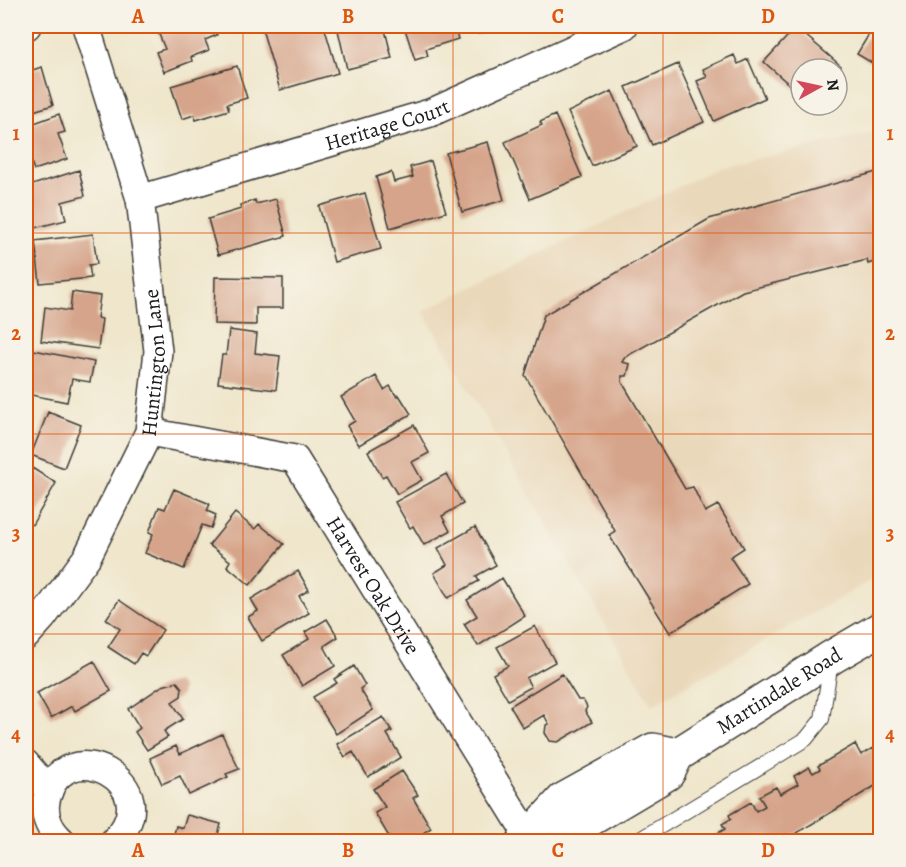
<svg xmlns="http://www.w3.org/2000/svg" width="906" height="867" viewBox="0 0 906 867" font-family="Alegreya,serif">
<rect width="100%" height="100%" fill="#f7f3e8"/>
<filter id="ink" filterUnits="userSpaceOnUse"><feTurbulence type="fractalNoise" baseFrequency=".0167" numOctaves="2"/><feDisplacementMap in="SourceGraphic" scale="12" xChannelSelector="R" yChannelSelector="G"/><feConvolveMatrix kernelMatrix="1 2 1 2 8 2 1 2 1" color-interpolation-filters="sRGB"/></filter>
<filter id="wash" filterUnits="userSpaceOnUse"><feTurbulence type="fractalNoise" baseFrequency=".008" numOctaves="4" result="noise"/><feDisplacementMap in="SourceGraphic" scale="24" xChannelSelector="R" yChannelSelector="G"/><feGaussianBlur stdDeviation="1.35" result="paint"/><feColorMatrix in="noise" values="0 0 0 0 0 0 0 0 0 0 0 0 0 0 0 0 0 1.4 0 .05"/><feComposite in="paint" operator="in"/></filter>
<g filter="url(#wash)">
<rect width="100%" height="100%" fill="#efe6cb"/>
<path fill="#ead8ba" d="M880,131V575L652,705L423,311L719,167Z"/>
<g id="blocks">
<path fill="#d6a48a" d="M159,26H214L217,35L205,40L209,50L191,57L192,61L164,72L156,52L165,49L156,27Z
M275,26H324L338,73L280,90L262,29Z
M337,26H384L392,58L347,69Z
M404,26H454L458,39L426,49L428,56L415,60Z
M474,26H498L478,34Z
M874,26L880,29V60L877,66L857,54Z
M796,27L841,66L837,71V69H801V95L764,62Z
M734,55L738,64L748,59L765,98L714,121L697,81L707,77L703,69Z
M678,64L704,122L652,145L626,87Z
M237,66L247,98L227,104L229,110L196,120L194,115L182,119L171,86Z
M42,67L53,105L30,112L26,102V72Z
M612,91L637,146L592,166L568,112Z
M59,114L65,132L58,134L67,159L34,170L26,147V126Z
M555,115L582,177L530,199L505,142L542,125L540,122Z
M488,142L504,200L462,212L446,153Z
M431,161L446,212L390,228L376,177L391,172L394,182L413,177L410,167Z
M79,170L85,196L62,202L66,220L26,230V187Z
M880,171V260L868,264L867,260L743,291L625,357L622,362L630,364L627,376H622V382L685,489L693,487L705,512L718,505L744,548L730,557L748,584L670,633L609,535L615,531L525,375L544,315L709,219Z
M365,193L381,249L334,262L319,206Z
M276,199L286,236L218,255L208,219L241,209L240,205L255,200L256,204Z
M93,234L97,264L89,265L91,278L40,283L35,241Z
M215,277L283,278V308H256V325L214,324Z
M72,292L100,296L97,318L102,319L98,349L41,341L45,307L70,311Z
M229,330L257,334L255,353L280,356L276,390L218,383L222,355H226Z
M34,350L94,362L90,382L72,379L67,402L26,394Z
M376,376L384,390L390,386L397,397L399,395L411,414L359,445L347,426L355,421L341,397Z
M48,412L81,425L64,468L31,455Z
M414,425L429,453L412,462L422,480L397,494L386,475L382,477L368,451Z
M32,468L56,483L32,525L26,521V479Z
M446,474L463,504L442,516L450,531L424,545L413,526L410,528L395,502Z
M174,489L210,504L207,511L216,515L211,528L202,525L184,569L145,553L153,534L149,532L159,507L165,509Z
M235,513L255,529L259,524L284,544L250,585L227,566L230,561L209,545Z
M475,527L496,565L476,576L479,581L448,598L434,573L447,565L438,548Z
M298,571L309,590L299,596L309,613L262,641L248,617L258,611L251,599Z
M502,578L525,616L478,646L464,624L477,616L467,600Z
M119,600L163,630L146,656L141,653L134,664L108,647L120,629L106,619Z
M327,619L338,637L324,646L335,666L302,686L283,655L309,639L305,632Z
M535,626L555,662L526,678L531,687L508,700L493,674L508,666L497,647Z
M94,661L111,691L75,711L72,706L51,718L37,693Z
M354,666L365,685L360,689L373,710L336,734L313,697L337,683L334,679Z
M562,674L578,700H583L587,707L585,711L592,722L558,742L550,741L545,733L546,725L549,724L544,715L523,728L510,706Z
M177,682L182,688L181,696L172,702L183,719L164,731L168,737L147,750L135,732L140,728L128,709L162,686Z
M383,717L392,731L387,734L401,757L368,777L353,752L345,757L337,744Z
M222,734L239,769L226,774L228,777L189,795L180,776L162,784L150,758L176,746L180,754Z
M855,744L861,755L873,748L880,760V783L782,842L769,840L717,842L713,836L725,829L722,824L731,819L729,815L751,802L756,811L765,806L759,796L776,787L780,794L798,784L794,776L809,767L813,773L820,769L818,766Z
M402,771L418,795L413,798L431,828L409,842H392L375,813L385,807L373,789Z
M187,815L221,824L216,842H172L176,826L183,828Z"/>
</g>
</g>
<g filter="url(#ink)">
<use href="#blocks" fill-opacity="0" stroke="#3c3a36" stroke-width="1.5"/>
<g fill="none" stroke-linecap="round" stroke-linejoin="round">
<g stroke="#3c3a36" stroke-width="16">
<path id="service" d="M635,842L806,739L822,719L831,662"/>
</g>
<g stroke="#3c3a36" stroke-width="30">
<g id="minor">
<path d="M26,26H27"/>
<path id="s1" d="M140,199L430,113L624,26"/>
<path id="s2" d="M149,432L295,459L529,837"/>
<path id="s3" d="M26,636L43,617L87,557L149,432L158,351L140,199L86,26"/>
<path d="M26,764L49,791"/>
<path d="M63,842C51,832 43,817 46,801C61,726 173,785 113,842"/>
</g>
</g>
<g stroke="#3c3a36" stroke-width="36">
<g id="secondary">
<path id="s4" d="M529,837L572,830L668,773L677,755L832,657L880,629"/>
<path d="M524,841L529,837L563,800L653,750L677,755"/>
</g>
</g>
<use href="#service" stroke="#fff" stroke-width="14"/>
<use href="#minor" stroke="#fff" stroke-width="27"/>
<use href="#secondary" stroke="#fff" stroke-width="33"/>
</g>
</g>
<path fill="none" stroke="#de560d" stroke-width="1.5" stroke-opacity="0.55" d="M243,26V842M453,26V842M663,26V842M26,233H880M26,434H880M26,634H880"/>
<g text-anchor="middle" stroke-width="5" stroke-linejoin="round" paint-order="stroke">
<g font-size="21" fill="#1c1c1c" stroke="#f7f3e8">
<text dy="7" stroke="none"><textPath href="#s1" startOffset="258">Heritage Court</textPath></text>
<text dy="7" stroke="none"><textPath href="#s3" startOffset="309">Huntington Lane</textPath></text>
<text dy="7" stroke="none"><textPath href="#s2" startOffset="297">Harvest Oak Drive</textPath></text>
<text dy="7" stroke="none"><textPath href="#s4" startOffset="296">Martindale Road</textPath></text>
</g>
</g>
<rect width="906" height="867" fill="none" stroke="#f7f3e8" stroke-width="66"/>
<g transform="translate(819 87) rotate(82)"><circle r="28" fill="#f7f3e8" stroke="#9f9d96" stroke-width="1.5"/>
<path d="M0-4.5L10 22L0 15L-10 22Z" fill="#d1495b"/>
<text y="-9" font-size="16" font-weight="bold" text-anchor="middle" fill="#1c1c1c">N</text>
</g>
<rect x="33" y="33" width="840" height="801" fill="none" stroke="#de560d" stroke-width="2"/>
<g font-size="20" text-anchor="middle" font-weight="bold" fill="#de560d">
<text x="138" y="23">A</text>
<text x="348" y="23">B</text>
<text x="558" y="23">C</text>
<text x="768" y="23">D</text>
<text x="16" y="140">1</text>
<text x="890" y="140">1</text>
<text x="16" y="340">2</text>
<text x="890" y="340">2</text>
<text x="16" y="540">3</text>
<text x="890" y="540">3</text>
<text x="16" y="741">4</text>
<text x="890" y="741">4</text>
<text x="138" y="857">A</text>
<text x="348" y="857">B</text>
<text x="558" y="857">C</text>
<text x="768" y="857">D</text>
</g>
</svg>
